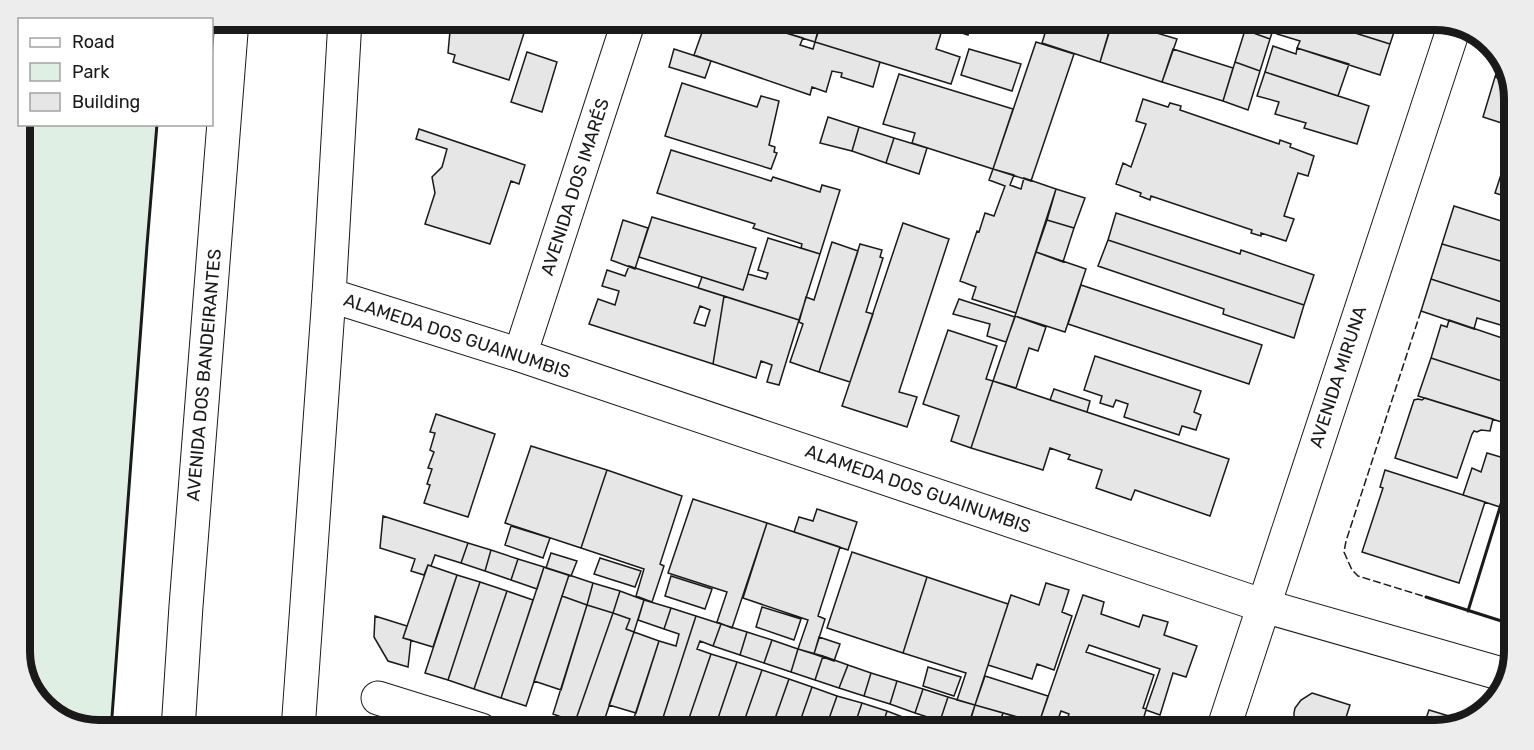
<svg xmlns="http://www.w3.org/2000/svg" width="1534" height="750" viewBox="0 0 1534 750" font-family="Rubik,sans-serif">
<rect width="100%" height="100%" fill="#fff"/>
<path fill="#e0efe3" stroke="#6a6a6a" stroke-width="1.5" d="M20,125H157L147,245L111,730H99L64,722L33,695L20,657Z"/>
<path fill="#e6e6e6" stroke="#1a1a1a" stroke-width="1.5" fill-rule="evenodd" d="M451,20H492L494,23L500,22L507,27L511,26L516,29V26L525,30L509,80L453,62L455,55L448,53Z
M734,20H743L803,38L800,45L813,49L815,42L880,62L873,87L841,77L842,73L832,71L826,92L812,87L810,95L694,55L705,24L730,32Z
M743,20H809L820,23L815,42Z
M822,20H915L928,23L929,20H967L972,21L968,35L943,27L936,49L960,57L951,84L815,42Z
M973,20H1007L1005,21L1003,31L972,21Z
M1049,20H1093L1111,25L1100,62L1042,43Z
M1113,20L1177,39L1162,82L1100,62Z
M1248,20H1276L1270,39L1245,30Z
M1282,20H1314L1390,44L1380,75L1297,48L1300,41L1277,34Z
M1314,20H1398L1390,44Z
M1245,30L1270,39L1260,71L1235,62Z
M1036,42L1074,54L1031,181L993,169Z
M1273,46L1296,54L1297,48L1349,64L1338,96L1265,72Z
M674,49L711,61L705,78L669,67Z
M969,49L1021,64L1012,91L961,75Z
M1173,49L1233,68L1223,101L1162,82Z
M527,52L557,62L542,112L511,102Z
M1502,57L1510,82L1495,77Z
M1235,62L1260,71L1248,110L1223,101Z
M1265,72L1369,106L1357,144L1304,128L1306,123L1275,114L1279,102L1257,96Z
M899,74L1013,109L993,169L912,143L915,133L883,124Z
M1495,77L1510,82L1514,94V127L1483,117Z
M682,83L757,107L761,96L779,101L769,145L775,147L774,152L777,153L771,169L665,136Z
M1143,99L1168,107L1170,103L1181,106L1180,110L1279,144L1280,140L1291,144L1290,147L1314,156L1308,176L1298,173L1284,216L1294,219L1286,241L1261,233V236L1251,233L1252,230L1151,196L1150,200L1140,196L1141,193L1116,184L1123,163L1131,167L1146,124L1136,121Z
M828,117L859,127L852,151L820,143Z
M859,127L894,138L886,163L852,151Z
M419,129L525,165L519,184L511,181L490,244L425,224L435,193L432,177L442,167L447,149L416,139Z
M894,138L927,148L919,174L886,163Z
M1513,138H1514V199L1495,193Z
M671,150L771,181L773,177L820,192L822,185L840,190L820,254L801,248L802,244L753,228L755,224L657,193Z
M993,169L1014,175L1010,185L1021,189L1024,178L1056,189L1016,313L972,299L976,287L960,281L977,231L979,232L985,213L994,216L1005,186L989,180Z
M1056,189L1085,198L1074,228L1047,220Z
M1454,206L1514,225V265L1442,244Z
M1116,213L1240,254L1241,250L1314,275L1304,305L1108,240Z
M652,217L756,248L743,290L639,257Z
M623,220L648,228L635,269L611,260Z
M1047,220L1074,228L1063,262L1036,252Z
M903,223L949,239L899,392L917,397L907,427L842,406Z
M768,238L820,254L799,320L698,288L702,277L743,290L748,274L766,279L768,273L758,270Z
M1108,240L1304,305L1294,338L1223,314L1224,309L1098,266Z
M832,242L858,251L819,372L790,362L803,324L799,322L806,297L814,300Z
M860,244L882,250L880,257L883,258L866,312L873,314L850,382L819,372Z
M1442,244L1514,265V306L1431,279Z
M1036,252L1086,269L1065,332L1015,316Z
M629,266L724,296L713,364L589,324L598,299L615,305L619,291L602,286L607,270L625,276ZM700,306L710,310L705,326L694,323Z
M1431,279L1514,306V329L1477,318L1474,329L1421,311Z
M1081,285L1262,345L1249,384L1068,324Z
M724,296L799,320L779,385L767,382L772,365L761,361L756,378L713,364Z
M959,299L1015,317L1006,342L987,336L990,324L953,314Z
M1015,316L1046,327L1038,351L1029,348L1016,388L993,381Z
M1449,320L1514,342V385L1431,358L1441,325L1447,327Z
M948,330L997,346L986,379L993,381L971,448L951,441L959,416L923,404Z
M1095,356L1201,391L1194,412L1201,415L1196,430L1182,426L1179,435L1124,417L1128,404L1116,400L1113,407L1100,403L1102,396L1084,390Z
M1431,358L1514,385V405L1508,424L1418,396Z
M993,381L1229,459L1210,516L1135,490L1131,500L1096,488L1102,470L1068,459L1070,455L1050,448L1043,470L971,448Z
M1054,389L1090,401L1087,412L1050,400Z
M1425,398L1493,419L1490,431L1481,430L1477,432L1474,431L1472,434L1457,478L1395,458L1414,400L1418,399L1422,400Z
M436,414L495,434L468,517L424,503L430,485L427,484L432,469L428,468L434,452L430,450L435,433L430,432Z
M531,446L607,470L581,548L505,523Z
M1487,453L1514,461L1500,507L1463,495L1472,468L1481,472Z
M607,470L682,496L660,564L664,566L652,602L636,596L644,569L581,548Z
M1385,470L1485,502L1459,583L1362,552L1383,488L1380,487Z
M693,499L767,523L732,628L717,622L727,592L668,573Z
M817,509L857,522L848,550L794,532L799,517L813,521Z
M383,516L468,543L461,563L435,555L431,566L428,565L424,575L411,571L415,559L380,548Z
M767,523L840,547L818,616L825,619L814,654L798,649L808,620L743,598Z
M511,526L550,538L543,558L505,545Z
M468,543L491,550L485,571L461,563Z
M491,550L518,559L511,580L485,571Z
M852,552L927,577L903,653L827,628Z
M551,553L577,561L571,576L546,568Z
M600,558L641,571L635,587L594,574Z
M518,559L544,567L537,589L511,580Z
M428,565L457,575L433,647L403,638Z
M544,567L569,575L526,706L501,698Z
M457,575L480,582L448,680L425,673Z
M569,575L593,583L587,605L562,596Z
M671,576L712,589L705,609L665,596Z
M927,577L1008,604L975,705L957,700L966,673L903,653Z
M480,582L507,591L474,689L448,680Z
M593,583L620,591L613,613L587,605Z
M1046,583L1069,590L1062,612L1072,616L1054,670L1037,664L1032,679L988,665L1011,595L1039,605Z
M507,591L533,600L501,698L474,689Z
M620,591L644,600L634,632L626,629L630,619L613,613Z
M1083,595L1104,602L1101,614L1139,627L1143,615L1168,622L1164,635L1197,646L1186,677L1173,673L1160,715L1146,710L1140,730H1093L1066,722L1069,714L1061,711L1055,728L1039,723ZM1089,645L1160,669L1146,709L1143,708L1154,675L1086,652Z
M562,596L587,605L561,690L534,681Z
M644,600L671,608L664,629L638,620Z
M587,605L613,613L575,722L553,714Z
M762,607L801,619L794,640L756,627Z
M671,608L696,616L659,730H630L659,641L676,646L679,634L664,629Z
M613,613L630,619L626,629L634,632L601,730L575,722Z
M375,616L407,626L403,638L411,640L408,667L388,661L374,637Z
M696,616L721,624L713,646L700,641L697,649L711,654L685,730H659Z
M721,624L747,632L740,655L713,646Z
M634,632L659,641L636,713L609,705Z
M747,632L772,640L764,663L740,655Z
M819,637L840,644L834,661L814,654Z
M772,640L798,649L791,672L764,663Z
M798,649L823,656L815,680L791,672Z
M711,654L737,662L714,730H685Z
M823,656L848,665L839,688L815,680Z
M737,662L762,670L741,730H714Z
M848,665L871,673L864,696L839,688Z
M928,667L961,677L954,696L923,686Z
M762,670L789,679L771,730H741Z
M871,673L897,681L890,704L864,696Z
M985,676L1048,696L1039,723L975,705Z
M789,679L812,687L797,730H771Z
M897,681L923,689L915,713L890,704Z
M812,687L837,696L825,730H797Z
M923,689L948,697L940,721L915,713Z
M1312,693L1350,705L1342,730H1291L1294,723V713L1295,708L1301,700Z
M837,696L862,703L853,730H825Z
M948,697L975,705L967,729L940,721Z
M862,703L887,711L881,730H853Z
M975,705L1003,713L997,730H986L969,725Z
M1429,710L1449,716L1445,728L1435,730H1422Z
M887,711L913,721L910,730H881Z
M1003,713L1027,720L1024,730H997Z
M1358,717L1398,730H1353Z
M1027,720L1052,728V730H1024Z
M913,721L938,729L937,730H910Z"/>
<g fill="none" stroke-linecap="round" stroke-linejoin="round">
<g stroke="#1a1a1a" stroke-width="35">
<path id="street" d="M329,295L520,355L1264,606L1509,676
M520,355L629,20
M378,698L481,730
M1223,730L1455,24"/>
</g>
<g stroke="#1a1a1a" stroke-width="35">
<path id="highway" d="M178,730L186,606L232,20
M298,730L329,295L345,20"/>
</g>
<use href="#street" stroke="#fff" stroke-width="33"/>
<use href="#highway" stroke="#fff" stroke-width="33"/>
<path stroke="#1a1a1a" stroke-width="1.5" stroke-dasharray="8 3" stroke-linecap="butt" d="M1421,311L1346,541L1344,552L1352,570L1358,576L1426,597"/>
<path stroke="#1a1a1a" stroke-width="3" d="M1426,597L1514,625
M1468,611L1501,504
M111,730L147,245L157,124"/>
</g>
<g text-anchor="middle" stroke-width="4.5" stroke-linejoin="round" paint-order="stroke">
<g font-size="18" fill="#1a1a1a" stroke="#fff">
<text transform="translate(575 187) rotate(-72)" y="6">AVENIDA DOS IMARÉS</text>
<text transform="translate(457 336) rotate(18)" y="6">ALAMEDA DOS GUAINUMBIS</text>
<text transform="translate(204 375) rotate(-85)" y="6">AVENIDA DOS BANDEIRANTES</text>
<text transform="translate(1338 377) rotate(-72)" y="6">AVENIDA MIRUNA</text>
<text transform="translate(918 489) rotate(19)" y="6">ALAMEDA DOS GUAINUMBIS</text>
</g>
</g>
<path d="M0 0H1534V750H0ZM99 30H1435A69 69 0 0 1 1504 99V651A69 69 0 0 1 1435 720H99A69 69 0 0 1 30 651V99A69 69 0 0 1 99 30Z" fill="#ededed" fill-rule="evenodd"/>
<path fill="none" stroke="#1a1a1a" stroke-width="8" d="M99 30H1435A69 69 0 0 1 1504 99V651A69 69 0 0 1 1435 720H99A69 69 0 0 1 30 651V99A69 69 0 0 1 99 30Z"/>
<rect x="18" y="18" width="195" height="108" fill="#ffffff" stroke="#a3a3a3" stroke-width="1.5"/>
<rect x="30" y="38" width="30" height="9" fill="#ffffff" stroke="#a3a3a3" stroke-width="1.5"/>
<text x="72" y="48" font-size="18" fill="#1a1a1a">Road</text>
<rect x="30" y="63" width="30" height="18" fill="#e0efe3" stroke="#a3a3a3" stroke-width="1.5"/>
<text x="72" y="78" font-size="18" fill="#1a1a1a">Park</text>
<rect x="30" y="93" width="30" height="18" fill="#e6e6e6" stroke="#a3a3a3" stroke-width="1.5"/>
<text x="72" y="108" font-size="18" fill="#1a1a1a">Building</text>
</svg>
